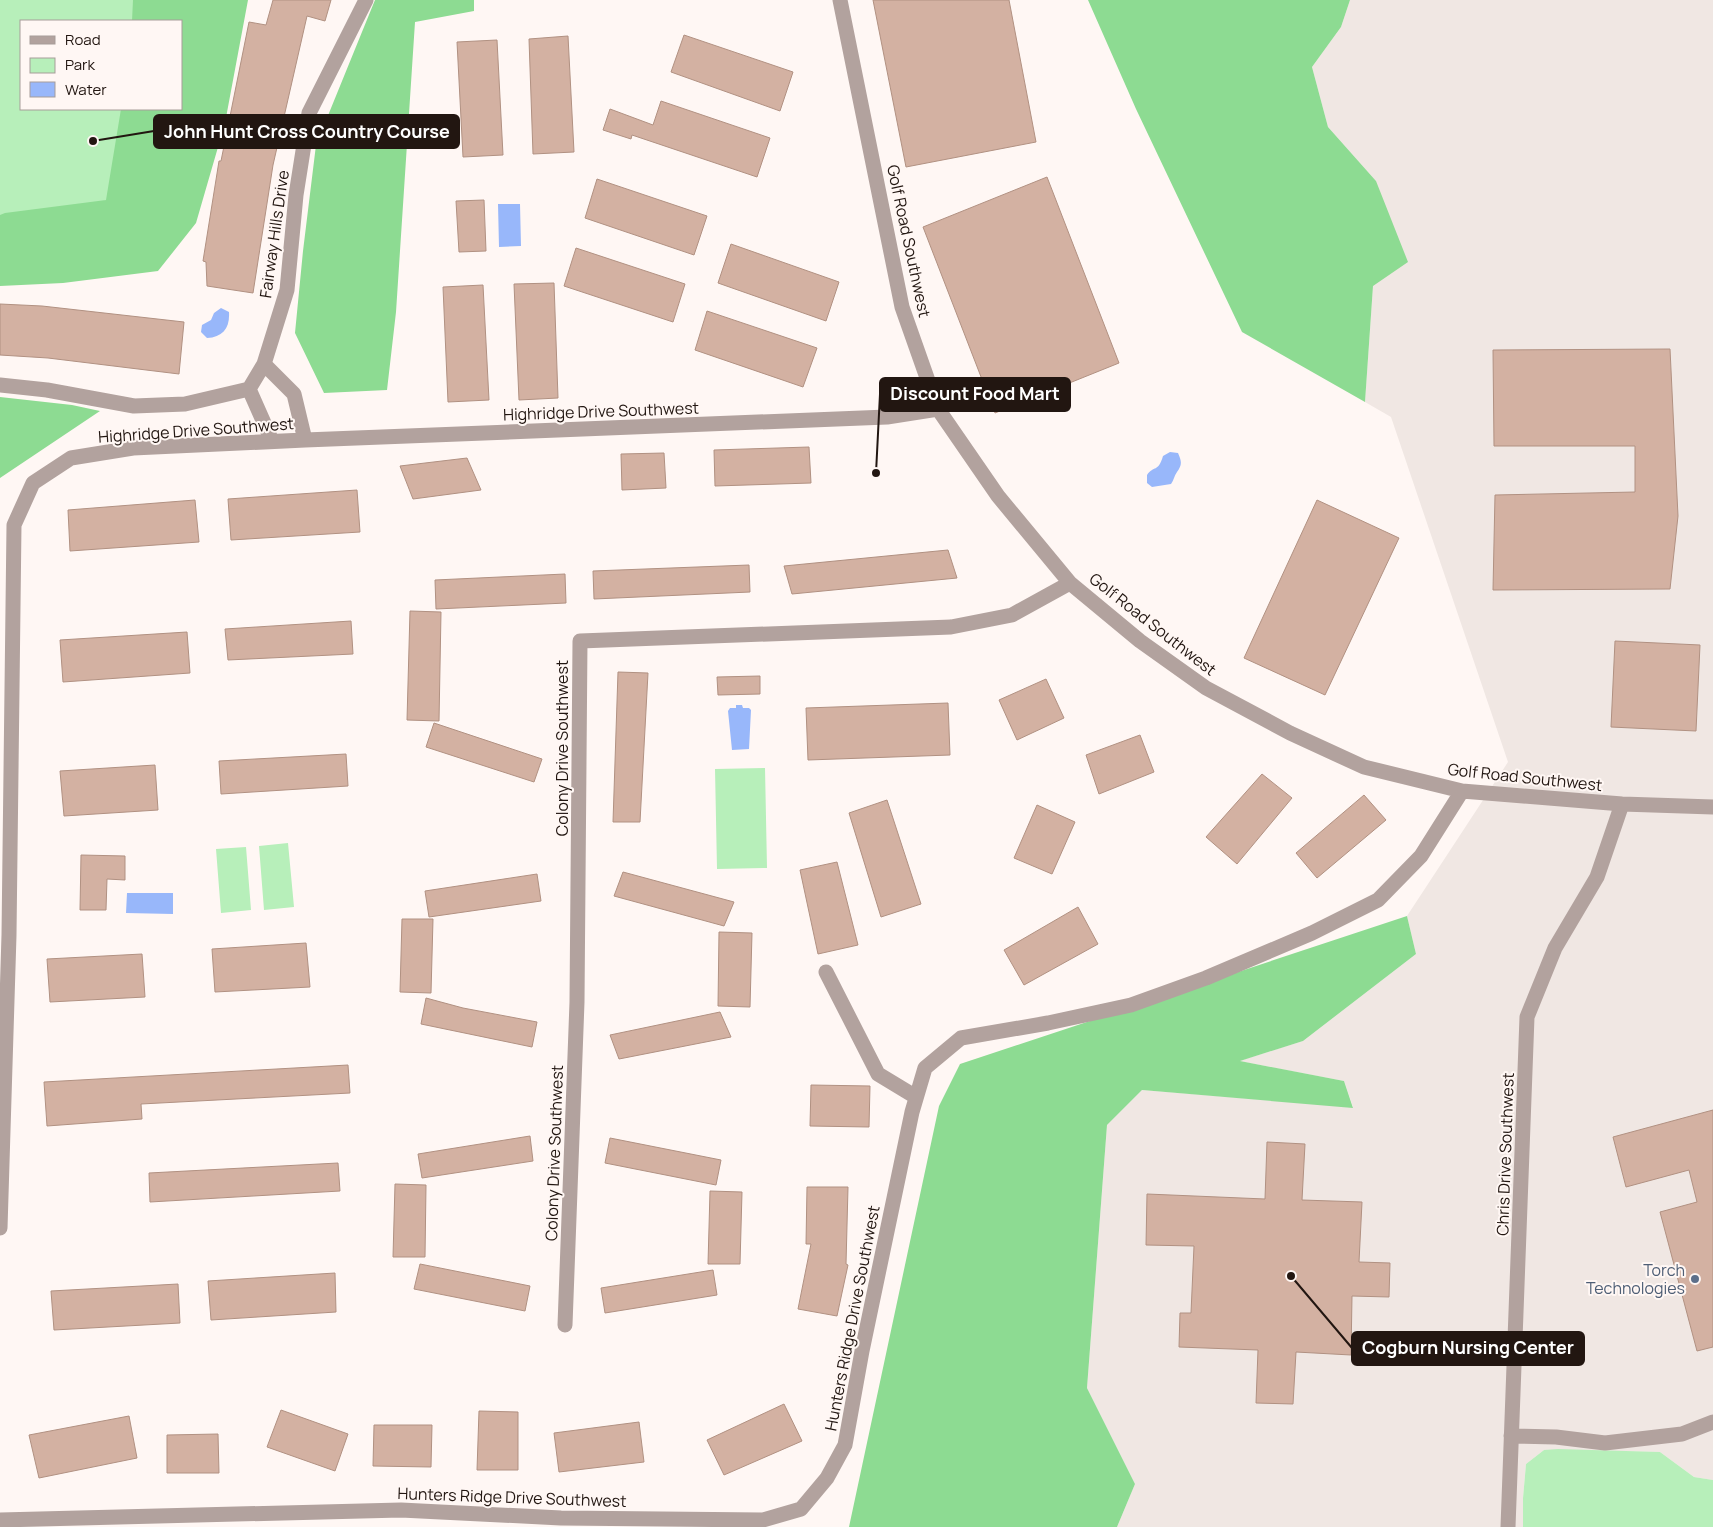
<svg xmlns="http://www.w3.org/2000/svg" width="1713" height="1527" viewBox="0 0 1713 1527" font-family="Manrope,sans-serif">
<rect width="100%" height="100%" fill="#fff7f4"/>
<path fill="#f0e7e3" d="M1350,0H1713V1480L1694,1477L1660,1452L1544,1450L1526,1464L1523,1498V1527H1117L1135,1484L1087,1388L1107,1125L1142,1090L1353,1107L1344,1081L1239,1061L1303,1041L1416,954L1407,916L1508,762L1391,417L1365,402L1373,286L1376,181L1328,127L1312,67L1341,27Z"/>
<path fill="#b7efba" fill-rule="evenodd" d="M0,0H230L177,173L0,241ZM21,21H181V109H21Z
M765,768L767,868L717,869L715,769Z
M288,843L294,907L264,910L259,846Z
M246,847L251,910L221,913L216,849Z
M1558,1449L1660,1452L1694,1477L1713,1480V1527H1523V1498L1526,1464L1544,1450Z"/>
<path fill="#8ddb92" d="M133,0H248L225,123L196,223L158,271L63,283L0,286V215L5,213L106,200L121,109H181V21H132Z
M375,0H474V11L415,22L396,312L387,390L324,393L295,333L303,251L316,145Z
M1088,0H1350L1341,27L1312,67L1328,127L1376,181L1408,262L1373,286L1365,402L1242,332L1136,109Z
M0,397L72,405L100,411L0,478Z
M1407,916L1416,954L1303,1041L1240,1061L1344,1081L1353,1108L1142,1090L1107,1125L1087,1388L1135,1484L1117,1527H849L939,1106L960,1064Z"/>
<path fill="#98b7fa" d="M498,204H520L521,246L499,247Z
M221,308L229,312C230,328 223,337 207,338L201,332L202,325L211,320L214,313Z
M1170,452L1178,453C1182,462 1182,465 1177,472C1174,476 1174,480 1171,484L1152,487L1147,483V475C1154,465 1158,473 1163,456Z
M736,705H742L743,708H749L751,710L749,749L732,750L728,711L730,708H736Z
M127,893H173V914L126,913Z"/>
<path fill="#d3b1a2" stroke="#b19182" d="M273,0H331L325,21L307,16L273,165L253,293L207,286L206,262L203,261L219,161H221L249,22L266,25Z
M873,0H1009L1036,142L906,167Z
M684,35L793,72L780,111L671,72Z
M568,36L574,152L533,154L529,39Z
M497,40L503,155L463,157L457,42Z
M661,101L770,138L757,177L632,135L631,139L603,130L610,109L653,125Z
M1047,177L1119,363L995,413L923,227Z
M597,179L707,216L694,255L585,218Z
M484,200L486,251L459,252L456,201Z
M731,244L839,282L826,321L718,283Z
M576,248L685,284L673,322L564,286Z
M554,283L558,398L519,400L514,284Z
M483,285L489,400L448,402L443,287Z
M0,304L42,306L184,322L179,374L48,358L0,355Z
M707,311L817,348L803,387L695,350Z
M1670,349L1678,516L1670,589L1493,590L1495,495L1635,492V446H1494L1493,350Z
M809,447L811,483L715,486L714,450Z
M664,453L666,488L622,490L621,454Z
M467,458L481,490L413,499L400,466Z
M357,490L360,532L231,540L228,499Z
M195,500L199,542L70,551L68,510Z
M1317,500L1399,538L1325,695L1244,658Z
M948,550L957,578L792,594L784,566Z
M749,565L750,592L594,599L593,571Z
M565,574L566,603L436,609L435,580Z
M410,611L441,612L439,721L407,720Z
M351,621L353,654L228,660L225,629Z
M187,632L190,673L63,682L60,640Z
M1615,641L1700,645L1696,731L1611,727Z
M618,672L648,673L640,822H613Z
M760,676V694L718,695L717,677Z
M1046,679L1064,718L1017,740L999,700Z
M948,703L950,755L808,760L806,708Z
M434,723L542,759L534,782L426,747Z
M1140,735L1154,772L1099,794L1086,755Z
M346,754L348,786L221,794L219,761Z
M155,765L158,810L64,816L60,771Z
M1262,774L1292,798L1237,864L1206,837Z
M1364,795L1386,820L1317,878L1296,853Z
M887,800L921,904L881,917L849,813Z
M1037,805L1075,822L1052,874L1014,858Z
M81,855L125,856V880L107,879L106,910H80Z
M837,862L858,945L818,954L800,870Z
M623,872L734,902L724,926L614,896Z
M537,874L541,901L429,917L425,891Z
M1078,907L1098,944L1024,985L1004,950Z
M402,919H433L431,993L400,992Z
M719,932L752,933L750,1007L718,1006Z
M306,943L310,987L215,992L212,949Z
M142,954L145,997L50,1002L47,959Z
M426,998L463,1008L537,1022L532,1047L421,1024Z
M720,1012L731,1037L619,1059L610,1035Z
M348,1065L350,1093L141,1104L142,1119L47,1126L44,1082Z
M811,1085L870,1086L869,1127L810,1126Z
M1713,1110V1347L1697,1351L1660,1212L1697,1202L1689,1170L1626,1187L1613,1137Z
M530,1136L533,1161L422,1178L418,1154Z
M610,1138L721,1160L716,1185L605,1163Z
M1267,1142L1305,1144L1302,1200L1362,1202L1359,1262L1390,1263L1389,1297L1352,1296L1351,1355L1296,1352L1293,1404L1256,1403L1258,1350L1179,1347L1180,1313H1191L1194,1246L1146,1245L1147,1194L1265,1199Z
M338,1163L340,1191L150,1202L149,1173Z
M395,1184L426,1185L425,1257H393Z
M807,1187H848L846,1264L848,1265L837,1316L798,1309L811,1244H806Z
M710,1191L742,1192L740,1264H708Z
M420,1264L530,1286L525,1311L414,1289Z
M713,1270L717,1295L605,1313L601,1288Z
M335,1273L336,1312L211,1320L208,1281Z
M178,1284L180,1323L54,1330L51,1291Z
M784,1404L802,1441L724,1475L707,1440Z
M281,1410L348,1434L335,1471L267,1447Z
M479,1411L518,1412V1470H477Z
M129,1416L137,1458L39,1478L29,1435Z
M639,1422L644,1462L559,1472L554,1433Z
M374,1425H432L431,1467L373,1466Z
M218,1434L219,1473H167V1435Z"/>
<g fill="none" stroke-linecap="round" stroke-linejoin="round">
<path stroke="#b2a29e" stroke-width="15" d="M840,0L902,307L938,409L998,496L1070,583L1140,641L1206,688L1290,733L1364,767L1462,791L1622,804L1713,807
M264,364L294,394L305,440
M0,385L47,390L134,406L185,404L249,389L264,364L287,290L296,195L309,113L366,0
M249,389L272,441
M826,972L878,1074L916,1097
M0,1228L9,935L14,525L33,483L71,458L133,448L305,440L887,417L938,409
M565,1325L577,1002L580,641L951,627L1012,615L1070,583
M1511,1436L1556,1437L1605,1443L1682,1434L1713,1422
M0,1520L401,1510L561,1518L763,1520L801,1509L827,1478L845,1445L862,1351L912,1112L925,1068L961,1038L1048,1023L1131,1005L1206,978L1312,933L1378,900L1421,856L1462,791
M1508,1527L1527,1017L1555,948L1597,877L1622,804"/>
</g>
<circle fill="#5c6f8a" stroke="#fff7f4" stroke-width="2" cx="1695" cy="1279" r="5"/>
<g text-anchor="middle" stroke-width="4" stroke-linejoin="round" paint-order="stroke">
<g font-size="16" fill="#221611" stroke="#fff7f4">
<text transform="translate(274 234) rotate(-82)" y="6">Fairway Hills Drive</text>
<text transform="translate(909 241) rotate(78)" y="6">Golf Road Southwest</text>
<text transform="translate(601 411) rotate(-2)" y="6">Highridge Drive Southwest</text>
<text transform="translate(196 430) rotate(-4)" y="6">Highridge Drive Southwest</text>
<text transform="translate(1153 624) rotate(38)" y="6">Golf Road Southwest</text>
<text transform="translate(562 748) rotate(-90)" y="6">Colony Drive Southwest</text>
<text transform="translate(1525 777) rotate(6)" y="6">Golf Road Southwest</text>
<text transform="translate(554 1153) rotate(-88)" y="6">Colony Drive Southwest</text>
<text transform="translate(1505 1154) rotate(-88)" y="6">Chris Drive Southwest</text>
<text transform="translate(852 1318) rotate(-79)" y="6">Hunters Ridge Drive Southwest</text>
<text transform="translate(512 1497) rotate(2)" y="6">Hunters Ridge Drive Southwest</text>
</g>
<g font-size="16" fill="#4e5e75" stroke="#fff7f4" text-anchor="end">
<text x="1685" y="1276">Torch<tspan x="1685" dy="18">Technologies</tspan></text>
</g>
</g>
<path fill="none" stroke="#221611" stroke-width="2" d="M93 141L154 131M876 473L880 394M1291 1276L1352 1348"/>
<g fill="#221611" stroke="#fff7f4" stroke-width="2">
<circle cx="93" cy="141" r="5"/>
<circle cx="876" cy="473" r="5"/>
<circle cx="1291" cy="1276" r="5"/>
</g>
<g fill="#221611" stroke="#221611" stroke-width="2">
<rect x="154" y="115" width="305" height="33" rx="5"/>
<rect x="880" y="378" width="190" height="33" rx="5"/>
<rect x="1352" y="1332" width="232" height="33" rx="5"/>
</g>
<g font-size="18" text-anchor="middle" font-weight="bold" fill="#fff">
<text x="307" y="138">John Hunt Cross Country Course</text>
<text x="975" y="400">Discount Food Mart</text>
<text x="1468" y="1354">Cogburn Nursing Center</text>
</g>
<rect x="20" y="20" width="162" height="90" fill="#fff7f4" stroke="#a79d99"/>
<rect x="30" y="36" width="25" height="8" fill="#b2a29e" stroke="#a79d99"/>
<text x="65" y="45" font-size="15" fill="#221611">Road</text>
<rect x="30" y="58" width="25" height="15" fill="#b7efba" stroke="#a79d99"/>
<text x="65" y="70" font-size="15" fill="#221611">Park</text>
<rect x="30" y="82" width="25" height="15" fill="#98b7fa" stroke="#a79d99"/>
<text x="65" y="95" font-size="15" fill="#221611">Water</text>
</svg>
